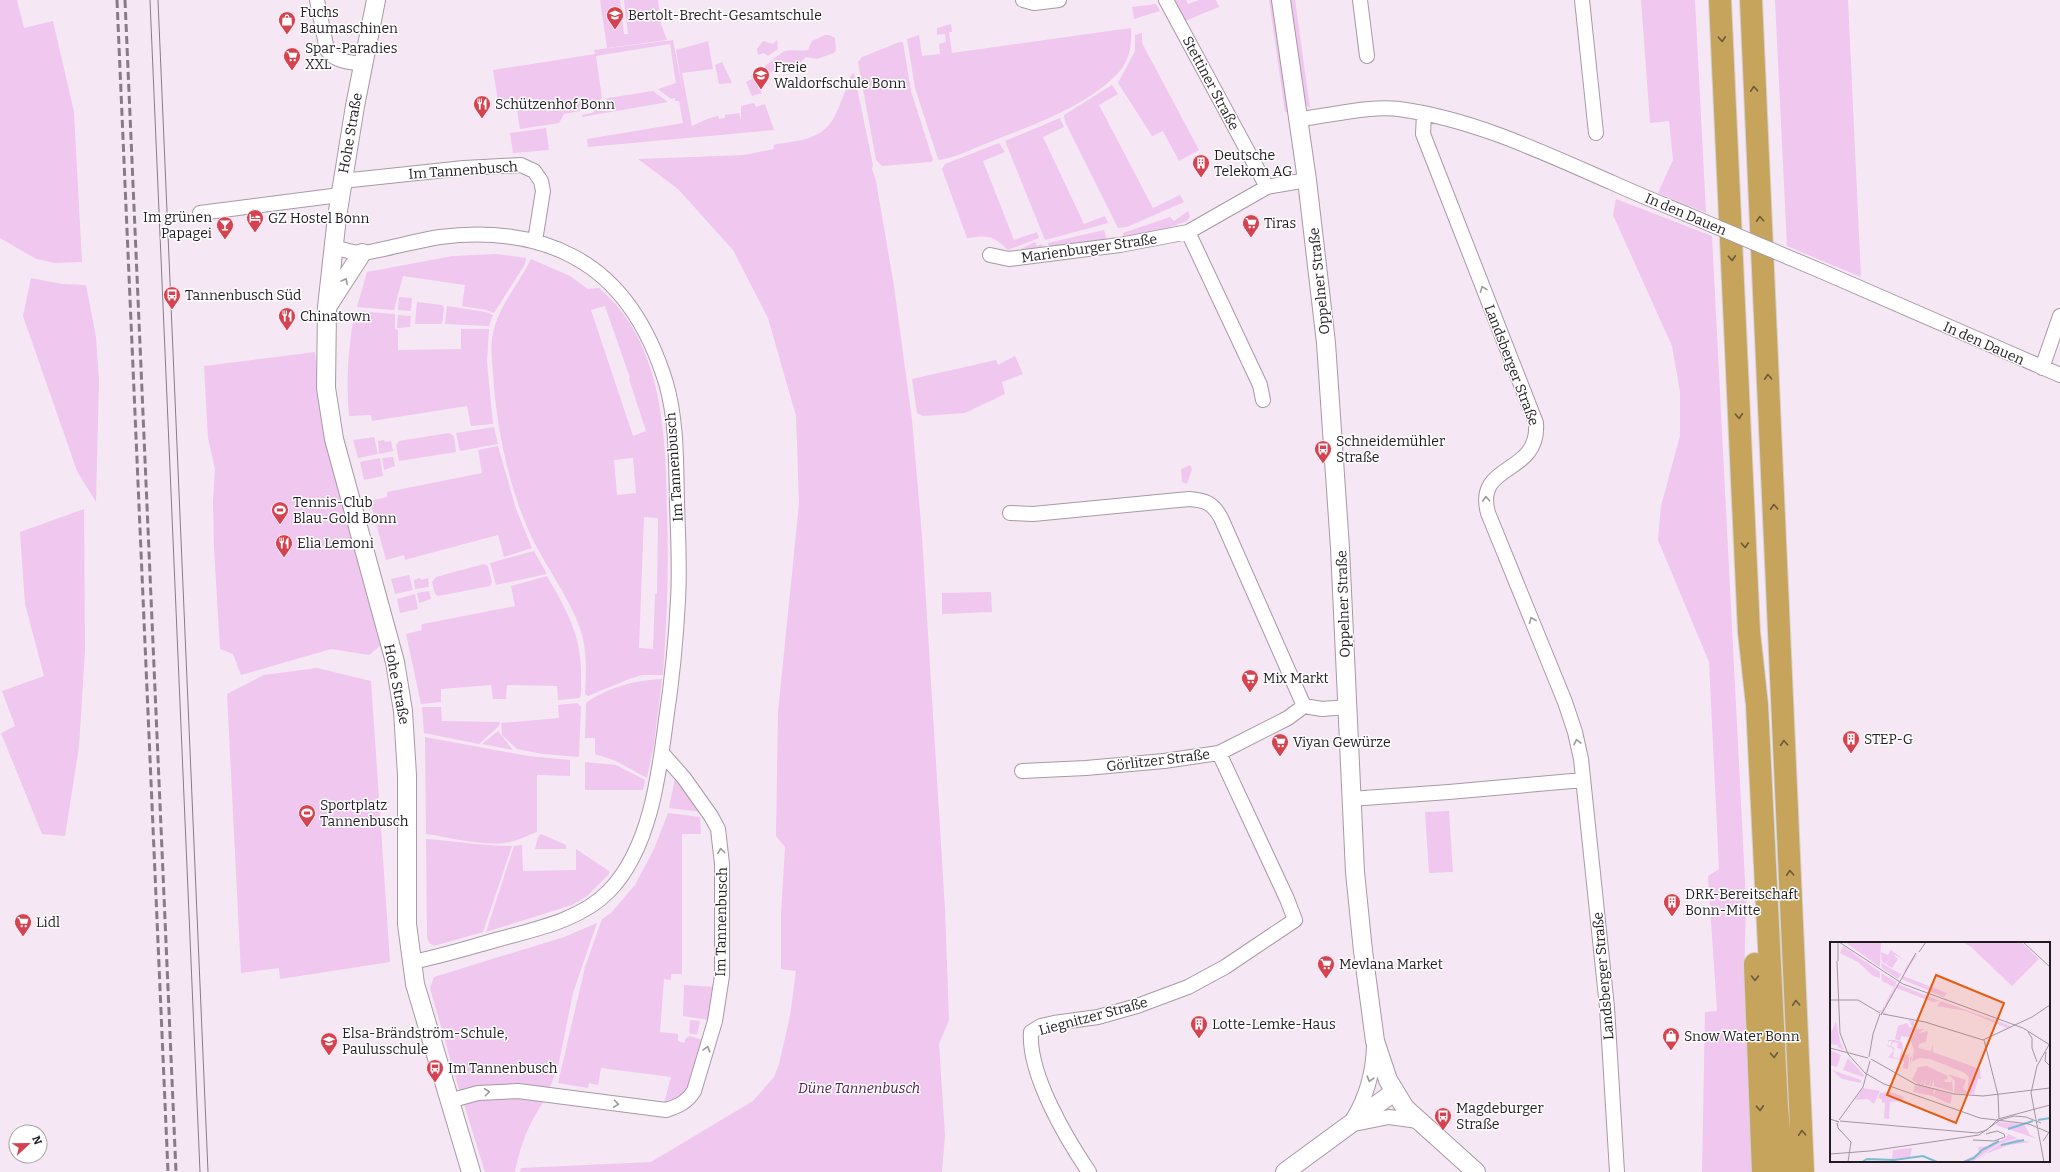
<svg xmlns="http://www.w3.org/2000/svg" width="2060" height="1172" viewBox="0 0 2060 1172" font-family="Bitter,serif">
<rect width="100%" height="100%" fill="#f6e7f5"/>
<path fill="#f0c7ee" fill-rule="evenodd" d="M0,0H17L24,28L53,21L74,112L82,262L55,263L36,259L0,238Z
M600,0H620L624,34H628L624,0H658L661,24L667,40L607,48Z
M1174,0H1186L1188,4L1199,0H1216L1219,7L1185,21Z
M1269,0H1274L1291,112H1285Z
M1289,0H1295L1310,108L1305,104Z
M1641,0H1695L1706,213L1658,193L1673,160L1669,121L1650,123Z
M1775,0H1848L1861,277L1787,246Z
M1156,4L1160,11L1134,19L1132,7Z
M951,24L952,32H949L952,53L1131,28C1132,43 1130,59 1120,71C1089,105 1036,124 995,140C977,147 959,156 940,160L938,159L915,88L907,39L919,35L922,56L940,54L939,44L946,42L945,34L937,35V28Z
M1142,33V43L1199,150L1179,161L1163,131L1152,136L1118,83L1135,51V35Z
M825,35H829L835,38L836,50L834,53L817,59L806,57L794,69L784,62L780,63L777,69L757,79L762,93L752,96L746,82L752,79L751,76C762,71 773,58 783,52C790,48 800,52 808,50L812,41Z
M673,40L684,97L676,50L708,41L713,69L682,73L692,126L707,119L718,116L719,119L725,118V115L739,113L741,120V106L754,103L756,107L765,104L774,130L588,147L587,139L683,123L679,101H675V98L671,99L658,89L676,83L670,44L596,56L602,98L590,109L564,114L559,123L520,129L516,104L499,107L493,70L595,54L594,50Z
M777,40L778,49L768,56L764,53L758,55L757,49L763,41L773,44Z
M900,42H903L911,91L933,160L931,162L882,166L876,160L858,62L862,57Z
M722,62L732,83L719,84L715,65Z
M854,73L873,165L872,169L876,181L894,286L912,420L922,536L945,909L949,1020L939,1044L945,1135L942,1172H520L521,1168L651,1162L753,1101L774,1077L779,1064L790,1016L796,971L781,969V913L785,847L776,836L778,712L799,504L796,416L768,318L733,250L678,189L638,159L744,155L774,149L773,146L776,144C834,138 832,125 851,75Z
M1112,85L1118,94L1099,105L1153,208L1180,195L1184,202L1127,227L1118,228L1065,122L1064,115Z
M653,91L668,102L582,117V115L592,113L608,98Z
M1060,118L1064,127L1043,137L1084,224L1105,216L1108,223L1045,240L1005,141Z
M546,128L549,150L513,153L510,133Z
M999,143L1005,152L983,161L1014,240L1037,232L1039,238L1008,250C993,235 988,235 967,238L942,169L945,164Z
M1616,199L1712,236L1746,901L1744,986L1752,1172H1702L1705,1012L1717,1011L1708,876L1719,869L1709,662L1658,540L1661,506L1680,436V392L1672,346L1613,215Z
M1188,211L1190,216L1187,221L1163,230L1123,238V233L1170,217L1174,221Z
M1104,230L1107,241L1050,249L1048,243Z
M1035,242L1037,246L1042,244L1044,251L1013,253Z
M497,254L526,258L525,264L494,313L486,310L462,306L465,285L403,276L394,310L357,307L367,272L453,256Z
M531,259L570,276L588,289L599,288C663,342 666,435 667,512C669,567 667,620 663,675H642L629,679L588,696L585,694C586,676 587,657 583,639C576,607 548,570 533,540C509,491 496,426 493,373C492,360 490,346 493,333C499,305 519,284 531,259ZM605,306L630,378L629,379L646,431L633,436L591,310ZM633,458L636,493L617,495L614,460ZM644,517L658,518L657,594H655L653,649L639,648Z
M31,278L62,284L86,285L96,337L99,381L96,502L77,471L23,316Z
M399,297L412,298L411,311L398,310Z
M417,302L442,305L444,308L442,324H415Z
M447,306L486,312L493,315L489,326L445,324Z
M355,311L395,314V329L398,330V350L461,349V329H489L487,362L493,424L471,426L467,406L372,421L371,415L349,416C346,380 348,347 355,311Z
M398,315L411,316L410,327L397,328Z
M315,352L322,425L380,646L369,655L331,649L241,675L233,654L220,649L214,548L213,502L215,469L208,438L204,366Z
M1015,356L1023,374L1002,382L1005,394L965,413L923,416L917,413L912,379L996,360L998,365Z
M494,427L498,444L460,451L456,433Z
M449,433L454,436L456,452L399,461L396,445L399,441Z
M374,437L378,454L358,458L353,440Z
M384,440L385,442L391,441L393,451L379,454L378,441Z
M498,446L516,509L532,548L504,557L498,535L408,559L405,560L404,555L386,560L370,501L387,497V492L482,473L478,450Z
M393,457L395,466L384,470L382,458Z
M380,458L383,476L364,480L360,462Z
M1190,465L1192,469L1187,484L1182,482L1181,469Z
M84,509L85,650L79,747L65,836L42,834L1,733L15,726L2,691L44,676L25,604L20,532Z
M534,551L547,574L496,585L490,563Z
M484,564L488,566L492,582L490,586L438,596L435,594L432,582L436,577Z
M409,575L413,590L395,594L391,579Z
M547,576C567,611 582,636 581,677C581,684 582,692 580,698L558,700L557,686L507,685L506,699H493L491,685L441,689V702L421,704L406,634L422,630L421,625L423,624L515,606L511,586Z
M420,578L421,580L428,578L429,587L415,589L414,580Z
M429,591L431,599L419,603L417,593Z
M991,592L992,612L942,614V593Z
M415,594L418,609L400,613L397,599Z
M317,668L371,681L390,962L280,979L279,968L241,973L227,694L264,675Z
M662,679L654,744L647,778L616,761L595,754V738H585L586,703C607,687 637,680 662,679Z
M577,703L581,707L579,757L543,754L517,749L502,735L501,723L559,718L558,705Z
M422,707H441L442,721L500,722L499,726L479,744L424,733Z
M498,731L513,750L482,744Z
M425,737L528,756L570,760V776L537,775V832C528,835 519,840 510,842C484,847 453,838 426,834Z
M585,762L616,765L645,780L643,790H585Z
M675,778L702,812L669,808Z
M1449,811L1453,872L1429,873L1425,812Z
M668,813L700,817L701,834H682V974H671V980L664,979L660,1032L678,1034V1041L684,1043L686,1038L690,1036L703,1040L687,1090C681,1098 674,1102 664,1103L671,1077L601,1068L598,1085L589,1083L588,1088L558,1083L585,967L602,919L611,913L635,885L654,849Z
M541,834L566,845V849H535L538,837Z
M426,839C455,841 483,846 512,846L483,932L434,946L429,943L427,937Z
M522,845L523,871L576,870V849L609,871V874L587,896L572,905L486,932L514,846Z
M597,923L573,993L559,1062L551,1085L547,1088L460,1093L430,988L434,977L564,937Z
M684,985L714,987L709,1020L683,1016Z
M690,1020L700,1021L697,1035L689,1033Z
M483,1097L546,1098C528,1125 522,1140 515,1172H485L464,1104Z"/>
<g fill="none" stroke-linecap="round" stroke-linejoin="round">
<g stroke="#a799a6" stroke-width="16">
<path id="minor" d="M317,0L327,50C336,62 349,62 363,64
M1023,0L1034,3L1059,0
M1166,0L1267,187
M1360,0L1367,56
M1582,0L1596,133
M1424,114L1423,134L1536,423C1540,476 1474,462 1488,513L1565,702L1575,732L1581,759L1607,1007L1617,1172
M1299,119C1328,116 1372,105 1399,109C1474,119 1544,153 1613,183C1637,194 1662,204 1686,214
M342,181L464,168L521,165L534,171L541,181L543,191L535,241
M200,213L340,195
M1188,232L1260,385L1263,400
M333,247C342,249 352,253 361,253C368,253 377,250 384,249C402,245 421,240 440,237C485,231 534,235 574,257C623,283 650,331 666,383C677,421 676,463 677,502C678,535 680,567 678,600C676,640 672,680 666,720C659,775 650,849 609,891C579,922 530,930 489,942C464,949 438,957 412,962
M990,255L1009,259L1120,245L1188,232L1267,187L1307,180
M1821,271L2060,375
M2042,368L2060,316
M1010,513L1033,514L1189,499C1205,500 1213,503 1221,518L1304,706L1322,709L1347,707
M1022,771L1086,768L1164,761L1219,753L1288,718L1304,706
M1350,799L1449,792L1583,780
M449,1101L478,1093L518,1091L666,1110C679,1106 687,1102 694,1091L715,1021L722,976V864L718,829L711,816L684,778L662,753
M1353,1119C1367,1096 1373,1073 1374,1047
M1354,1124L1389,1117L1418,1121
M1089,1172C1066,1138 1028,1074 1031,1032L1041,1026L1054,1023L1098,1017L1137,1006L1188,987L1225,967L1295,920L1287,899L1219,753"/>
</g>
<g stroke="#a799a6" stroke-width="20">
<path id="tertiary" d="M376,0L355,106L337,217L327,307L326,388L334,439L395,662L403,711L407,775V924L415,984L471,1172
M1281,0L1307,180L1326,343L1340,548L1355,872L1363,951L1375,1041L1388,1080L1405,1108L1476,1172
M327,307L362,253
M1285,1172L1394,1092"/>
</g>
<g stroke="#d3d2d3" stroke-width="24">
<path id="motorway" d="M1720,0L1749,632L1757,705L1777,1108L1783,1172
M1751,0L1803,1172
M1755,964L1763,1172"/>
</g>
<use href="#minor" stroke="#fff" stroke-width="14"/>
<use href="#tertiary" stroke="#fff" stroke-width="18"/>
<use href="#motorway" stroke="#c7a45b" stroke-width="22"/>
<path stroke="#867c86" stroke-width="1" d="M150,0L200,1172
M158,0L208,1172"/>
<path stroke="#867c86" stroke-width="3" stroke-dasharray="8 4" stroke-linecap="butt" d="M117,0L168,1172
M125,0L176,1172"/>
<g stroke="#a799a6" stroke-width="16" stroke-linecap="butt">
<path id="minor-bridge" d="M1686,214L1821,271"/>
</g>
<use href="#minor-bridge" stroke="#fff" stroke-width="14"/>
</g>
<defs><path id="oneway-chevron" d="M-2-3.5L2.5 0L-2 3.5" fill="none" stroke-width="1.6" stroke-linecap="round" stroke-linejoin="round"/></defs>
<g stroke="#6c593b">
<use href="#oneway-chevron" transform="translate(1722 39) rotate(87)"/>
<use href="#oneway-chevron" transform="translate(1754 89) rotate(-93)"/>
<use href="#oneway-chevron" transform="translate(1760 219) rotate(-93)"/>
<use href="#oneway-chevron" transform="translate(1732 258) rotate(87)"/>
<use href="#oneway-chevron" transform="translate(1768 377) rotate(-93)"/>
<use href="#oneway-chevron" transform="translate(1739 416) rotate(87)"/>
<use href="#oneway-chevron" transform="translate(1774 507) rotate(-93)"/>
<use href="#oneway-chevron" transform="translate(1745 545) rotate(87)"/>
<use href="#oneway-chevron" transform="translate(1784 743) rotate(-93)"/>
<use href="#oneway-chevron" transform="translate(1790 873) rotate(-93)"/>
<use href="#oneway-chevron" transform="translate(1755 978) rotate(90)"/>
<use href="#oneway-chevron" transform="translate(1796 1003) rotate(-93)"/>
<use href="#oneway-chevron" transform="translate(1774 1055) rotate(87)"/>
<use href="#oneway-chevron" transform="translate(1760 1108) rotate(87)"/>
<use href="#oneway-chevron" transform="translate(1802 1133) rotate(-93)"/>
</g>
<g stroke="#9b999b">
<use href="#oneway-chevron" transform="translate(345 281) rotate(-62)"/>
<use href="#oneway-chevron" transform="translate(1483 289) rotate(-111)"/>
<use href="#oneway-chevron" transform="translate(1486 499) rotate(-93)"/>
<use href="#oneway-chevron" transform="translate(1532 620) rotate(-112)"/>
<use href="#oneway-chevron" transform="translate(1577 742) rotate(-102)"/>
<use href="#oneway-chevron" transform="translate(721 851) rotate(-97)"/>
<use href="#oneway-chevron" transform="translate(707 1049) rotate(-74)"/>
<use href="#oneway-chevron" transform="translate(1370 1079) rotate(106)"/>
<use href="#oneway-chevron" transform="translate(487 1092) rotate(-7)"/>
<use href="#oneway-chevron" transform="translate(616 1104) rotate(8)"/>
</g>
<defs>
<g id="school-pin" transform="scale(0.9)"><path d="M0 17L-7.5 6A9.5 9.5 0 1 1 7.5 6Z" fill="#d4434f" stroke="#fff"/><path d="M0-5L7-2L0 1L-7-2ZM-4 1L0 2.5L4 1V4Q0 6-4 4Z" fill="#fff"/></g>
<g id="shop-pin" transform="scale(0.9)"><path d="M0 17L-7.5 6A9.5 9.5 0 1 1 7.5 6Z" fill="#d4434f" stroke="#fff"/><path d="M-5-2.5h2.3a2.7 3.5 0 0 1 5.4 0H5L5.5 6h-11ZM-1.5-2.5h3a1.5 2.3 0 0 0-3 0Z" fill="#fff"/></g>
<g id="supermarket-pin" transform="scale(0.9)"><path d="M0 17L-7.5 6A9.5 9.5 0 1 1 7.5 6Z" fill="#d4434f" stroke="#fff"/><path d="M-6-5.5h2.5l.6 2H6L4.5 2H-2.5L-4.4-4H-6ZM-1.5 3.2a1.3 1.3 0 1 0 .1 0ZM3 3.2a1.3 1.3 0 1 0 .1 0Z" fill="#fff"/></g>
<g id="restaurant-pin" transform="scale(0.9)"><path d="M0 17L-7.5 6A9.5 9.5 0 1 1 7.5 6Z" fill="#d4434f" stroke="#fff"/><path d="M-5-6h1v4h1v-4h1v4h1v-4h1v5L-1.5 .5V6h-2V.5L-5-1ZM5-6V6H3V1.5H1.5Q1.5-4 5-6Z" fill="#fff"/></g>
<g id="building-pin" transform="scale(0.9)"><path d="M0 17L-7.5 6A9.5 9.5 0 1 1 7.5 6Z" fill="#d4434f" stroke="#fff"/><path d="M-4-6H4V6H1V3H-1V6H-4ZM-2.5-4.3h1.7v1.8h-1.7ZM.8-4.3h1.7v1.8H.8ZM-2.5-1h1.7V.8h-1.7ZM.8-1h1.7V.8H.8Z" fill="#fff"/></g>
<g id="hotel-pin" transform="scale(0.9)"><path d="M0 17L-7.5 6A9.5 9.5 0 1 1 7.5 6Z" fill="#d4434f" stroke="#fff"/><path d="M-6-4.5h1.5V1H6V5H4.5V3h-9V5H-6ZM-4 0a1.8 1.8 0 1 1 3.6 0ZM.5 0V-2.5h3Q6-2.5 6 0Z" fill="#fff"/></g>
<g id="bar-pin" transform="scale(0.9)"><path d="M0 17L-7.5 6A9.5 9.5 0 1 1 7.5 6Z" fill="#d4434f" stroke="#fff"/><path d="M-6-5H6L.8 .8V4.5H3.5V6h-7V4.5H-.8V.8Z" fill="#fff"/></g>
<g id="bus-pin" transform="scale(0.9)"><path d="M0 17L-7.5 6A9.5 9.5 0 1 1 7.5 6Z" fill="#d4434f" stroke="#fff"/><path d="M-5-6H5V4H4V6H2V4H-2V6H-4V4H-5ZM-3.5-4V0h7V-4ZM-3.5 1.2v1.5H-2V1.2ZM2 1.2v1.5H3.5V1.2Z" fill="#fff"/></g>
<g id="stadium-pin" transform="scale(0.9)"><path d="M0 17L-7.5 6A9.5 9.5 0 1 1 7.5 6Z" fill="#d4434f" stroke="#fff"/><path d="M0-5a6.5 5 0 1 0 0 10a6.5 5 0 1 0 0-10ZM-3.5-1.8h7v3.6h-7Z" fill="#fff"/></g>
</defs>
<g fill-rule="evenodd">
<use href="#school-pin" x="615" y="15"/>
<use href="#shop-pin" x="287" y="20"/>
<use href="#supermarket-pin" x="292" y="56"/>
<use href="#school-pin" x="761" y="75"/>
<use href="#restaurant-pin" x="482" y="104"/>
<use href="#building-pin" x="1201" y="163"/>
<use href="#hotel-pin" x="255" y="218"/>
<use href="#supermarket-pin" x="1251" y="223"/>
<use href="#bar-pin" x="225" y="225"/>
<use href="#bus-pin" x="172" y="295"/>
<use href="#restaurant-pin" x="287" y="316"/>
<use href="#bus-pin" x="1323" y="449"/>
<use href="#stadium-pin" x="280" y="510"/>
<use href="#restaurant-pin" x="284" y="543"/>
<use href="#supermarket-pin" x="1250" y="678"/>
<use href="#building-pin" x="1851" y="739"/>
<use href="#supermarket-pin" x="1280" y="742"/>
<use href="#stadium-pin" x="307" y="813"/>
<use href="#building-pin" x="1672" y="902"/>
<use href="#supermarket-pin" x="23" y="922"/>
<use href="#supermarket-pin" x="1326" y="964"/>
<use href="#building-pin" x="1199" y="1024"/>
<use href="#shop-pin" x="1671" y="1036"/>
<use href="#school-pin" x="329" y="1041"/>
<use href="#bus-pin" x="435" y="1068"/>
<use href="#bus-pin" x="1443" y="1116"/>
</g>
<g text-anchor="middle" stroke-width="3" stroke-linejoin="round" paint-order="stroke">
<g font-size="14" fill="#211c21" stroke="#fff" text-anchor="start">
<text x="300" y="17">Fuchs<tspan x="300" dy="16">Baumaschinen</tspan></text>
<text x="628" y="20">Bertolt-Brecht-Gesamtschule</text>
<text x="305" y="53">Spar-Paradies<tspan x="305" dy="16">XXL</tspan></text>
<text x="774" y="72">Freie<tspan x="774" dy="16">Waldorfschule Bonn</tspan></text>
<text x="495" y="109">Schützenhof Bonn</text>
<text x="1214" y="160">Deutsche<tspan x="1214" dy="16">Telekom AG</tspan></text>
<text x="212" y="222" text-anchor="end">Im grünen<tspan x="212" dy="16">Papagei</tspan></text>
<text x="268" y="223">GZ Hostel Bonn</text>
<text x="1264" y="228">Tiras</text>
<text x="185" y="300">Tannenbusch Süd</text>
<text x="300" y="321">Chinatown</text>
<text x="1336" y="446">Schneidemühler<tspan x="1336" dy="16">Straße</tspan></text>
<text x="293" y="507">Tennis-Club<tspan x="293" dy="16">Blau-Gold Bonn</tspan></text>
<text x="297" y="548">Elia Lemoni</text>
<text x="1263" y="683">Mix Markt</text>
<text x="1864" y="744">STEP-G</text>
<text x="1293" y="747">Viyan Gewürze</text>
<text x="320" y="810">Sportplatz<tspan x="320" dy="16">Tannenbusch</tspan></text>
<text x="1685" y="899">DRK-Bereitschaft<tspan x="1685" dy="16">Bonn-Mitte</tspan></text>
<text x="36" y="927">Lidl</text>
<text x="1339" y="969">Mevlana Market</text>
<text x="1212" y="1029">Lotte-Lemke-Haus</text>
<text x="342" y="1038">Elsa-Brändström-Schule,<tspan x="342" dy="16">Paulusschule</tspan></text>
<text x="1684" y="1041">Snow Water Bonn</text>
<text x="448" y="1073">Im Tannenbusch</text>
<text x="1456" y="1113">Magdeburger<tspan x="1456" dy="16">Straße</tspan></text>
</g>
<g font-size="14" fill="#211c21" stroke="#fff">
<text transform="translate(1211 83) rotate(62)" y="5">Stettiner Straße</text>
<text transform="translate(350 133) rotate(-80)" y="5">Hohe Straße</text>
<text transform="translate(463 170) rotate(-4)" y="5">Im Tannenbusch</text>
<text transform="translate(1686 214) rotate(23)" y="5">In den Dauen</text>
<text transform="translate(1089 248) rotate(-8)" y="5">Marienburger Straße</text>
<text transform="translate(1319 281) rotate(-96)" y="5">Oppelner Straße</text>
<text transform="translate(1984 343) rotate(24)" y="5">In den Dauen</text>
<text transform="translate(1512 365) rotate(69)" y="5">Landsberger Straße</text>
<text transform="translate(674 467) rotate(-94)" y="5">Im Tannenbusch</text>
<text transform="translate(1343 604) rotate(-92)" y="5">Oppelner Straße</text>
<text transform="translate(397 684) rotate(79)" y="5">Hohe Straße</text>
<text transform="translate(1158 760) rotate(-7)" y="5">Görlitzer Straße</text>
<text transform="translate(721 922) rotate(-89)" y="5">Im Tannenbusch</text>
<text transform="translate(1603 976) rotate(-95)" y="5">Landsberger Straße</text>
<text transform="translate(1093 1016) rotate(-15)" y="5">Liegnitzer Straße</text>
</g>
<g font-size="14" font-style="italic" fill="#522153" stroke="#fff">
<text x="859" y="1093">Düne Tannenbusch</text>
</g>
</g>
<g transform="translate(1830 942)">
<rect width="220" height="220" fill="#f6e7f5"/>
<path d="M15,0H51L50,25ZM132,0H191L209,17L182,44L140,4ZM13,4L50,30V36L43,34L28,20L10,11ZM61,8L73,17L63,12L68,17L62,26L56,22L61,15L55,22L52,20L51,10L58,13ZM85,12L87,13L73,34L117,51L114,55L71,37L76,26L69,36L68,37L52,26L51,21L71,32L69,36ZM51,31L66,40V42L56,61L67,42L110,59L103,60L66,46L54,69L58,73L54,72L53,69L50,70L48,68H52L54,64V67L56,61L54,64L64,45L52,39ZM111,59L181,84L177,86L136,69L107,64ZM70,76L84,79V84L86,82L80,95L71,94L70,99L65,97L68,84L77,81L80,86L82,85L79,78ZM6,79L10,99L14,108L8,105V103L0,102V93ZM94,87L89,91L98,89L96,100L89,102L88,106L101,109L103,102V110L150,127L151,137H148L144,152L124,151L125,139L118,132L136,138L133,146L137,150L139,135L133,130L100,117L89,116L82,120L84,109L81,98L86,87ZM58,98H64L72,100L73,109L72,114L79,112L78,115L81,116L83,111L80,122V116H79L78,127L73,126L74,119L58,115L64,109L63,115L69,117L72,107L67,106L68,101L63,100L61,104L65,106L63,109L62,105H58L57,102L60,105L62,99H59V102ZM0,108L11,113L7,125L0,123ZM18,116L34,133L33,135L13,128ZM97,124L118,134L117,138L114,137L115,140H120L119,143L122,138L123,150L104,144V137L102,144H100L101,137L99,144L95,143L96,136L94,143H91L93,136L90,143L82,138L88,125ZM2,128L31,138V141L12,137ZM85,143L104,147L103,153L106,148L122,153L121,160L120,162L103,154L83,150ZM33,146L50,149L44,162L38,157L25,158ZM60,150L74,155L71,159L60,160L59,177L54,176L55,161L57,160L52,161V157L48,156L50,151ZM168,180L194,182L200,193L208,197L166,183ZM178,192L187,196L168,202L142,220H131L149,211L148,205L160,204L176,196ZM187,197L200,200L179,203L158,211L144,220L168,203ZM82,206L80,215L62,217L63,208Z" fill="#f0c7ee"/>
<path fill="none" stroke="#7dbbd3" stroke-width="2" d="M208,178L220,176M178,187L203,179M171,203L194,198M32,220L37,217L64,218L93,214L107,220M134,220L144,216L152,208L169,199"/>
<path fill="none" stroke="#a196a0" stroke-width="1" d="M9,0L73,42L193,86L220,103M193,0L220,25M8,1V19M89,10L96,0M7,19L10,91L18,112L35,131L54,142L150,176L199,182L220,191M0,58H28L50,71M52,70L51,73L86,11M53,72L95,80L153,98L202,75L220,63M198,90L202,96V106L207,120M154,98L168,153L169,177M0,106L38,116M216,110L215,119L220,124M39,115L43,92L50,72M41,117L85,142L124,152L153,154L220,146M0,177L9,180L6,179M9,178L33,145L40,119M10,179L147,191L157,188L168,177L220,163M7,181L8,186L21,200L18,220M143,198L164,199L175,195L174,192L167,189L156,192M213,199L220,189M0,212L40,209L149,193L170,178L184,174L196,175L211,181M214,220L201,151L207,124L220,101"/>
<path fill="#e8590c" fill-opacity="0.15" stroke="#e8590c" stroke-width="2" d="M106,33L174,61L126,181L57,153Z"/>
<rect width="220" height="220" fill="none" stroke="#211c21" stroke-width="2"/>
</g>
<g transform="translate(28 1144) rotate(68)"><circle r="19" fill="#ffffff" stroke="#a6a4a6"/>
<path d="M0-3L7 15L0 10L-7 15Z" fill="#d4434f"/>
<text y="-6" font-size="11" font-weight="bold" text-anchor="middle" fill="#211c21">N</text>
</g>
</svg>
